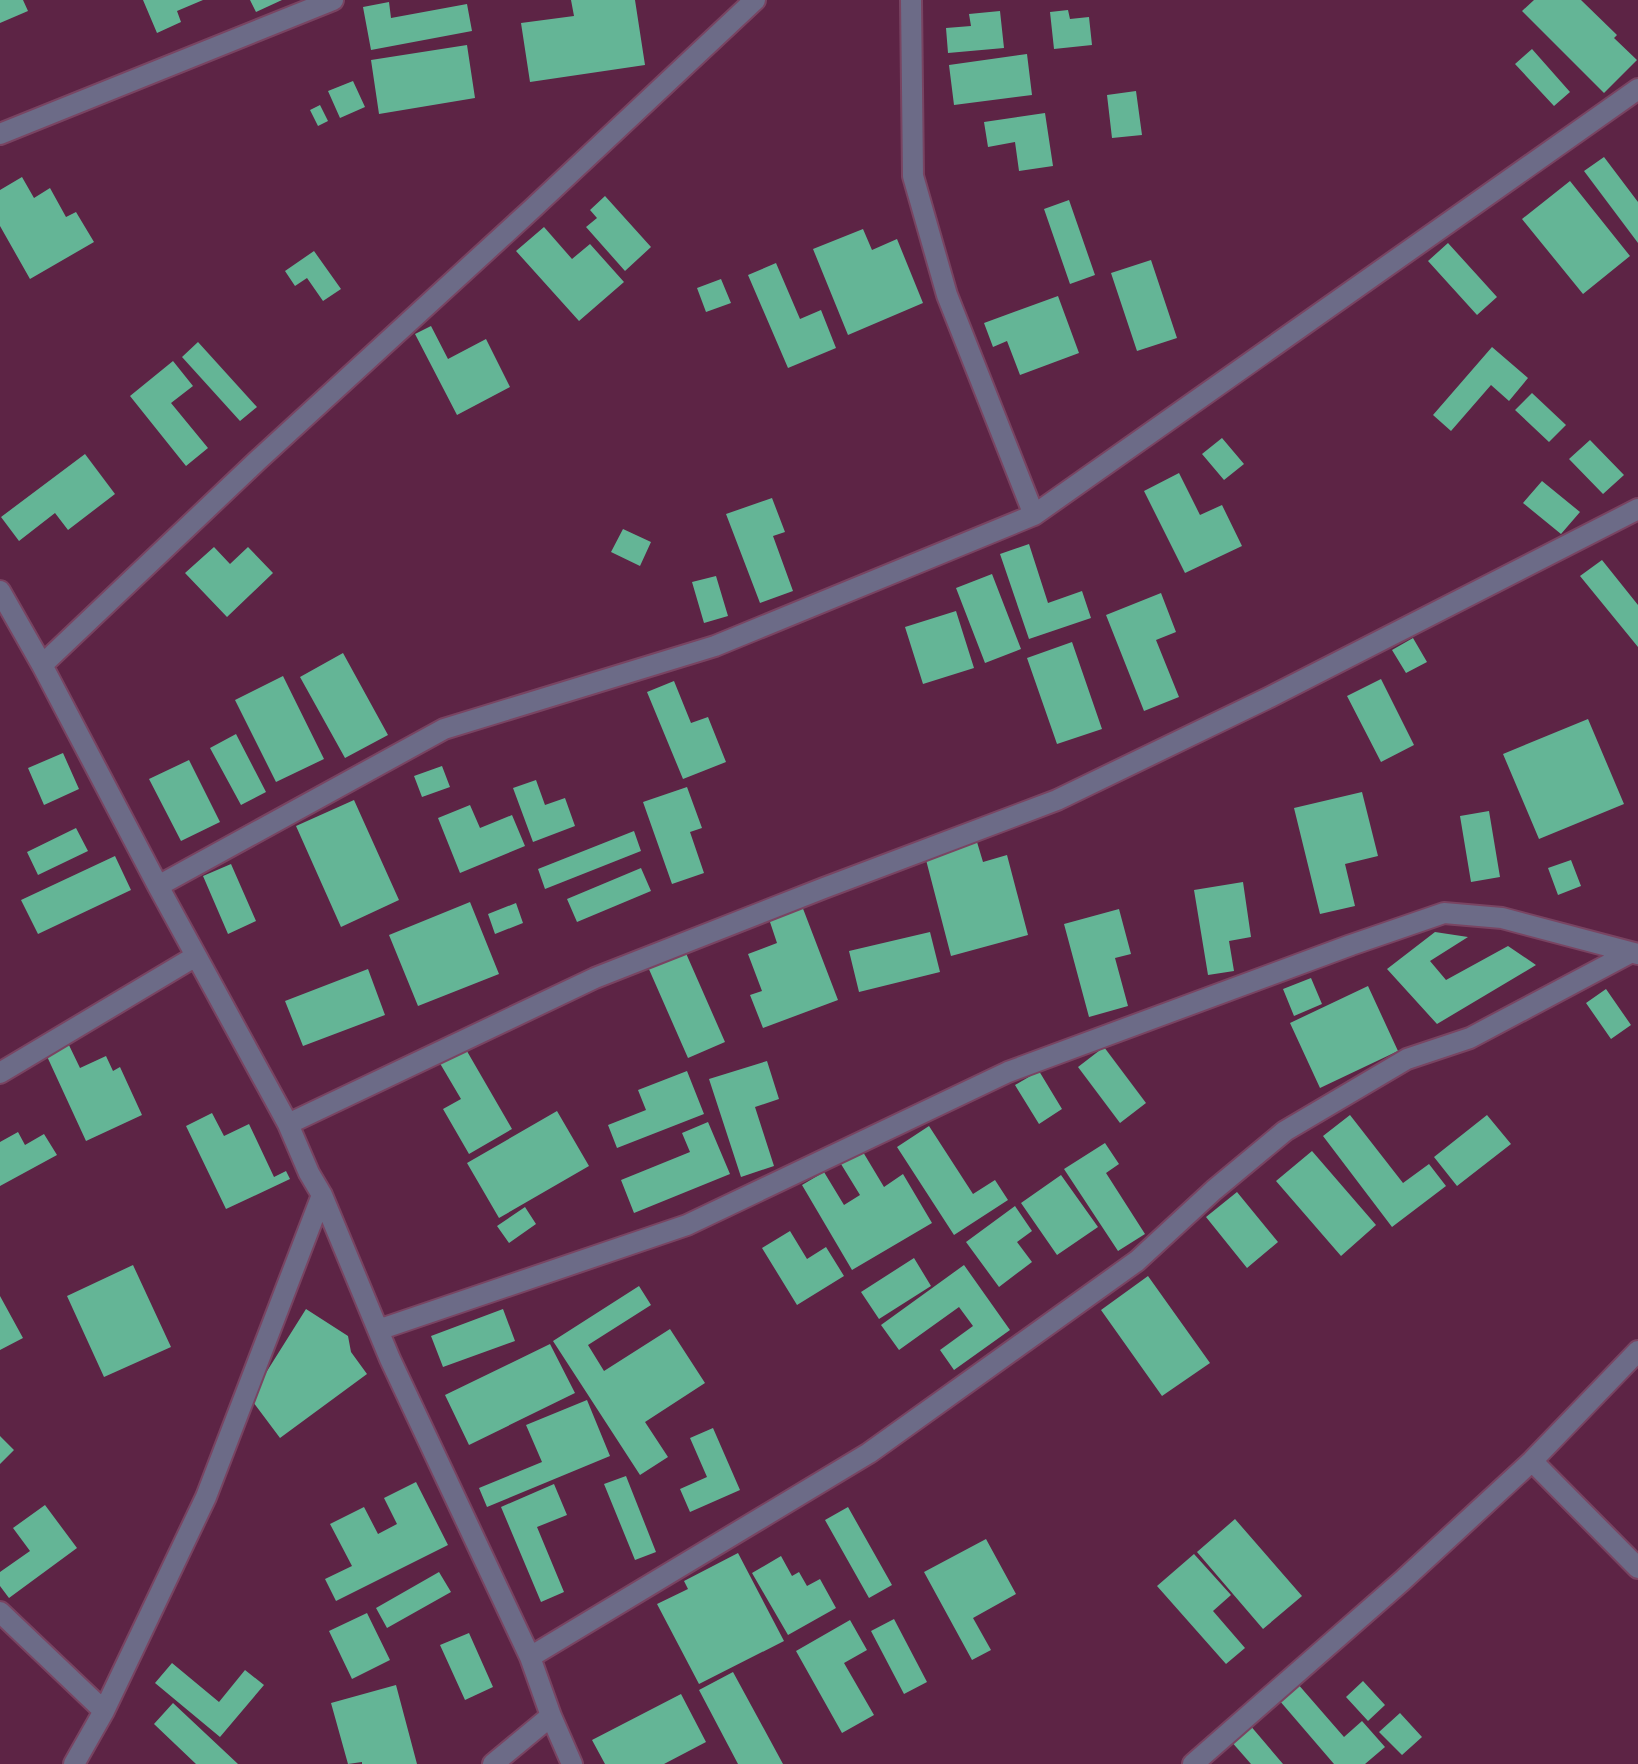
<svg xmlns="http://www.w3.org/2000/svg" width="1638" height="1764" viewBox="0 0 1638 1764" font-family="Quicksand,sans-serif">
<rect width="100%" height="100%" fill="#5d2445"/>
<path fill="#64b596" d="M0,0H23L28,11L0,23Z
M143,0H203L177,11L181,22L157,33Z
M250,0H282L256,12Z
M571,0H635L645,65L530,82L521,23L574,16Z
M1534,0H1581L1617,35L1614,38L1637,60L1604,93L1522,11Z
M389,2L391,18L467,4L472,31L371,50L363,7Z
M1068,10L1070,19L1089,17L1092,45L1054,49L1050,12Z
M1000,11L1004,48L948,53L946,28L971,26L969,14Z
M467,45L475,98L379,114L371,60Z
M1532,49L1570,92L1554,106L1515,64Z
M1027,54L1032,95L954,105L949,65Z
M353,81L365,107L340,118L328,91Z
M1136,91L1142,135L1112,138L1107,95Z
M320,105L328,121L318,126L310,110Z
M1045,113L1053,166L1019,171L1015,142L988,147L984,122Z
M1604,157L1638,202V243L1584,171Z
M22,177L34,198L50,188L66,217L76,212L94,242L30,279L0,226V190Z
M1570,181L1630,256L1583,294L1522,219Z
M605,196L651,247L625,271L586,227L597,218L590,210Z
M1069,200L1095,275L1070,284L1044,209Z
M544,227L572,259L590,244L624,282L579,321L516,251Z
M863,229L872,250L897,239L923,303L848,335L813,249Z
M1448,243L1497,297L1477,315L1428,261Z
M314,251L341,289L323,301L307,278L295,286L285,271Z
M1151,260L1177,338L1137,351L1111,273Z
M776,263L800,319L821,310L836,348L788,368L748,275Z
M721,279L731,303L706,312L697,288Z
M1058,296L1079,353L1020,375L1007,341L993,347L984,323Z
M431,326L448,359L486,339L510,387L457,415L415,334Z
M198,342L257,407L240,421L182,357Z
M1492,347L1528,378L1509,401L1491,385L1451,431L1433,415Z
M173,361L193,386L171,403L208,448L186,466L130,396Z
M1532,393L1566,425L1549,442L1515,410Z
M1222,438L1244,464L1224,480L1202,454Z
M1590,440L1624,475L1603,494L1569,459Z
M85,454L115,494L68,530L55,513L19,541L1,517Z
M1179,473L1200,515L1222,505L1242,546L1185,573L1144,491Z
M1542,481L1580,512L1561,534L1523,503Z
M772,498L785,532L773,536L793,591L760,603L726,514Z
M623,529L651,542L640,566L611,552Z
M1029,544L1048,603L1082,591L1091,618L1029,639L1000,554Z
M214,547L230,564L248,547L273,573L227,617L185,573Z
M1602,560L1638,605V647L1580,576Z
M992,574L1021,649L985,663L956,588Z
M716,576L728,616L704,623L692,582Z
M1161,593L1176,632L1156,640L1179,697L1144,711L1106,615Z
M956,611L974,668L923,684L905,627Z
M1413,638L1427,662L1406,673L1392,650Z
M1072,642L1102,729L1057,744L1027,658Z
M343,653L388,735L345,758L300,677Z
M283,676L324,759L276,782L235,700Z
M1381,679L1414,745L1381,762L1347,696Z
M674,681L691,723L708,717L726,762L683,779L647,692Z
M1588,719L1624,804L1539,839L1503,754Z
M236,734L266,792L241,805L210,748Z
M63,753L79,789L44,805L28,768Z
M189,760L220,822L181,841L149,779Z
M442,766L450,787L422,797L414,776Z
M536,780L545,805L565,798L575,826L533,842L513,788Z
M687,787L702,828L690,832L704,873L672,884L643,802Z
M1362,792L1378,856L1345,864L1355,906L1320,914L1294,808Z
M354,800L399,900L341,927L296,826Z
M470,805L480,828L512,815L525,846L460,873L438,818Z
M1489,811L1500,877L1471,882L1460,816Z
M76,828L88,851L38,875L27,852Z
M634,831L641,851L545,889L538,869Z
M977,842L983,862L1007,855L1028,935L951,956L925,856Z
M115,856L131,890L38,934L21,900Z
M1571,860L1581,886L1558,895L1548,868Z
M231,864L256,921L228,934L203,876Z
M641,868L651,891L577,922L567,899Z
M1243,882L1251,937L1229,941L1234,971L1208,975L1194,890Z
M470,902L499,974L418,1006L389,935Z
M516,903L523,923L495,934L488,914Z
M802,906L838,1000L763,1028L750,995L762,991L748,954L777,943L769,919Z
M1119,909L1131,954L1115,958L1128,1006L1089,1017L1064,924Z
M930,932L940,972L859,992L849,951Z
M1435,932L1468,937L1430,961L1446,980L1508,946L1536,965L1437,1024L1387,969Z
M685,951L725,1042L688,1058L648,967Z
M368,969L385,1015L303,1046L285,1001Z
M1311,978L1322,1004L1294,1016L1283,989Z
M1368,986L1398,1051L1320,1088L1290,1023Z
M1606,989L1631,1025L1611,1039L1586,1003Z
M67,1041L80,1068L106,1056L113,1071L120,1067L142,1115L86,1141L45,1052Z
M464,1046L512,1129L469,1154L443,1109L461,1099L438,1060Z
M1104,1047L1146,1103L1120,1123L1078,1067Z
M767,1061L779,1099L755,1107L774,1166L741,1177L709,1079Z
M687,1071L704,1114L617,1148L608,1125L646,1110L638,1090Z
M1039,1071L1062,1109L1039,1124L1015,1085Z
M557,1111L589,1166L499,1218L467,1163Z
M212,1113L224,1136L249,1124L274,1177L286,1171L290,1179L226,1209L186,1126Z
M1350,1115L1403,1183L1429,1164L1446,1186L1392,1227L1323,1136Z
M1487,1115L1511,1144L1457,1186L1434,1157Z
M708,1122L730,1174L634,1213L621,1180L690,1152L682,1133Z
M929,1126L973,1194L995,1180L1008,1200L954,1235L897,1147Z
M18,1132L25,1145L44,1134L57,1155L0,1186V1142Z
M1105,1143L1119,1164L1106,1173L1145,1234L1118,1251L1064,1169Z
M1312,1151L1376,1225L1341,1256L1276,1181Z
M863,1152L884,1187L903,1174L932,1223L852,1270L802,1185L824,1172L844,1205L860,1195L841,1164Z
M1061,1175L1098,1227L1057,1255L1021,1203Z
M1237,1192L1278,1242L1247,1268L1206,1217Z
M1015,1206L1032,1231L1017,1242L1032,1262L999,1287L966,1242Z
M525,1207L536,1224L509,1243L497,1226Z
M790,1231L807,1259L826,1247L844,1276L797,1305L762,1248Z
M914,1258L931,1286L879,1319L861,1292Z
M133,1265L171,1347L104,1377L67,1296Z
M964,1265L1010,1330L954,1370L940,1350L973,1326L959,1307L899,1350L881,1325Z
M1148,1276L1210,1363L1162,1396L1101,1310Z
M639,1286L651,1305L588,1345L604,1371L670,1329L705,1383L645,1422L668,1457L640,1475L553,1341Z
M0,1296L23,1338L0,1350Z
M306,1309L348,1336L351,1352L367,1374L280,1438L250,1398Z
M503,1309L515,1341L443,1367L431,1336Z
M550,1344L575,1393L469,1445L445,1395Z
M587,1400L610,1456L487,1507L479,1488L542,1462L526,1425Z
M713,1428L740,1490L690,1512L680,1489L707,1477L690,1438Z
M0,1436L14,1450L0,1464Z
M626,1476L656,1552L635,1560L604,1484Z
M416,1482L448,1545L336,1601L325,1579L352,1566L330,1524L364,1507L378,1534L397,1524L384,1498Z
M554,1484L567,1515L537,1527L564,1592L541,1602L501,1507Z
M45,1505L77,1548L9,1598L0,1586V1572L30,1551L13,1528Z
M848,1507L892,1585L869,1598L825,1520Z
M1235,1519L1302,1596L1263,1629L1197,1552Z
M986,1539L1016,1594L973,1618L991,1650L972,1660L924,1572Z
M738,1553L784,1641L699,1684L657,1604L688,1589L684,1581Z
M1194,1554L1231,1595L1213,1611L1245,1648L1226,1664L1157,1586Z
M781,1556L792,1576L799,1572L807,1586L820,1579L836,1608L788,1635L752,1573Z
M439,1572L451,1592L387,1628L376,1608Z
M367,1613L390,1660L352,1679L329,1631Z
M894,1619L927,1682L904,1694L871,1631Z
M850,1620L867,1650L844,1663L874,1715L842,1733L796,1651Z
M469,1633L493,1687L465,1700L440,1645Z
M172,1663L219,1702L245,1670L264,1685L220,1737L155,1683Z
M733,1672L783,1764H738L699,1690Z
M1363,1681L1385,1705L1368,1721L1346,1697Z
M1297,1683L1344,1737L1362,1721L1385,1747L1365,1764H1334L1279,1700Z
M396,1685L417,1764H362V1762L348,1764L331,1703Z
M681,1694L706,1742L664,1764H605L592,1740Z
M173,1703L238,1764H196L154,1724Z
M1400,1713L1422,1737L1402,1755L1379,1732Z
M1249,1724L1283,1764H1251L1230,1740Z"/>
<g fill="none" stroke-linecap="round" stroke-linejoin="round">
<g stroke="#794462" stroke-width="24">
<path id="minor" d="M911,0L913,176L947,295L1034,515
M0,134L333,0
M0,591L42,665L158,886L288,1124L309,1173L322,1195L390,1359L530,1657L551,1716L572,1764
M42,665L257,461L531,210L755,0
M158,886L444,729L715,646L1034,515L1638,89
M0,1073L196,956
M288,1124L595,978L824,888L1057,800L1270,697L1638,509
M378,1330L687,1225L1008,1072L1351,945L1444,913L1502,918L1638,954
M1532,1461L1638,1568
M0,1612L104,1711
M530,1657L869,1453L1137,1261L1214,1190L1285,1131L1407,1059L1470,1038L1630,953
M74,1764L104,1711L206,1497L322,1195
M493,1764L551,1716
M1193,1764L1402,1581L1532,1461L1638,1351"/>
</g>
<use href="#minor" stroke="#6c6b87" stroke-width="20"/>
</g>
</svg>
